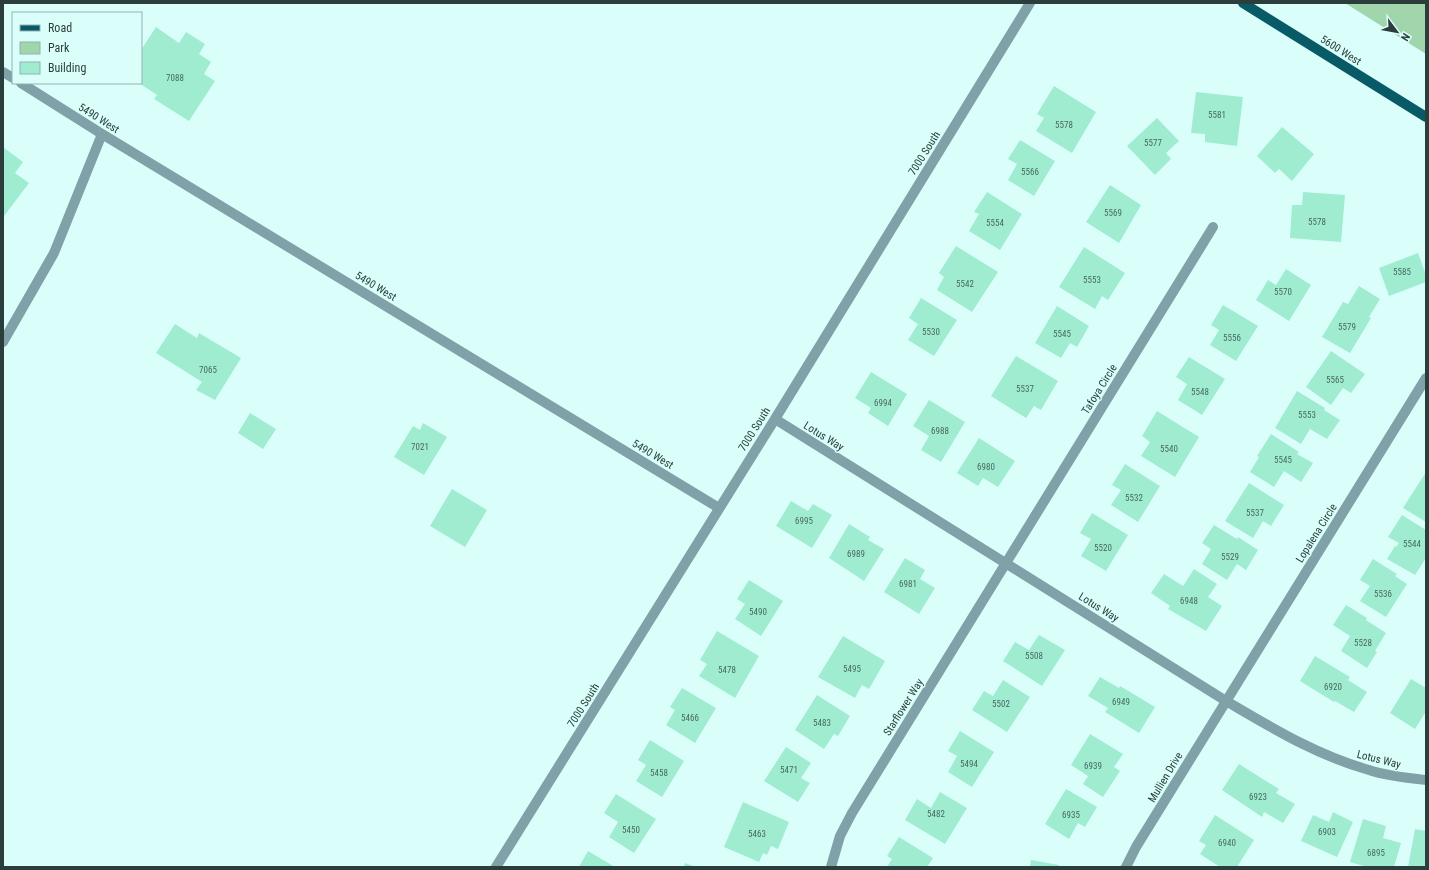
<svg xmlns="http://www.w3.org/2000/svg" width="1429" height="870" viewBox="0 0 1429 870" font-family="'Roboto Condensed',sans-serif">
<rect width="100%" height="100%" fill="#dafffb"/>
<path fill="#a1d5ac" d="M1345,3H1426V54Z"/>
<path fill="#9fecd1" d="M156,27L179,43L186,32L205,44L199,54L211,62L204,74L215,81L189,121L154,99L157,95L139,83H141V50Z
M1054,86L1096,112L1072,153L1036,131L1044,118L1037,114Z
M1196,92L1243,97L1237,146L1205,142V134L1191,133Z
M1157,118L1179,141L1166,153L1171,159L1155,175L1127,146Z
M1282,127L1314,154L1292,181L1279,169L1275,173L1257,156Z
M1020,140L1055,161L1034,196L1008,180L1017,164L1008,159Z
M3,147L23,162L15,173L29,183L4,216L3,215Z
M1110,185L1141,205L1119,243L1086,222Z
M987,192L1022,214L1000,250L969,231L979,214L974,212Z
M1303,192L1345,195L1341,242L1290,238L1292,205H1302Z
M956,246L998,272L972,312L937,290L944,277L939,273Z
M1084,247L1125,273L1108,300L1102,296L1095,309L1059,287Z
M1418,253L1426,275V282L1389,296L1379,268Z
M1286,269L1311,285L1289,321L1256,300L1268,280L1276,285Z
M1359,286L1380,299L1369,317L1371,318L1350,353L1322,337L1343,302L1348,304Z
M921,298L957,320L934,356L908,340L918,324L909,318Z
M1223,305L1258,326L1236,361L1210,345L1219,330L1211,325Z
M1057,306L1089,326L1077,347L1070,343L1061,358L1035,343Z
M175,324L197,338L199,333L241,358L215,400L196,390L202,382L156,353Z
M1331,351L1365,374L1351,393L1343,388L1331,405L1306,387Z
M1016,356L1058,381L1041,410L1034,406L1026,418L991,396Z
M1189,357L1225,379L1202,415L1178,400L1187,384L1176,377Z
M871,372L907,394L888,426L868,413L871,408L855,398Z
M1297,391L1325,408L1324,410L1340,420L1327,439L1310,429L1301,444L1275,428Z
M929,400L965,422L941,462L921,450L929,436L913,426Z
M1157,411L1199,437L1175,477L1141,456L1150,442L1142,436Z
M250,413L276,429L263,449L238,433Z
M423,423L447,437L424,475L394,457L413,426L420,430Z
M1271,434L1299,452L1297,454L1313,463L1301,482L1284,471L1274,487L1250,472L1259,457L1257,456Z
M979,438L1015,461L998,487L983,478L978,486L957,473Z
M1125,464L1160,486L1138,522L1111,505L1121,490L1112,485Z
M1426,472V522L1403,508Z
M1249,483L1284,505L1271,526L1263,521L1253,538L1225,521Z
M452,489L487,510L465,547L430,526Z
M791,501L808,511L813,504L832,515L812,548L776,526Z
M1092,513L1128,535L1106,571L1081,556L1091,539L1080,533Z
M1402,515L1426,530V558L1415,575L1387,559L1395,546L1396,547L1399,543L1388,537Z
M849,524L870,537L868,540L884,549L864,581L829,558Z
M1214,525L1237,539L1238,537L1258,550L1246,570L1237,564L1227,580L1202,564L1211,549L1202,543Z
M905,558L925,570L920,579L935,588L919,614L884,592Z
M1373,559L1397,574L1395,576L1407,584L1386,617L1360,601L1370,586L1360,580Z
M1194,569L1217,584L1208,597L1222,606L1206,631L1168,609L1170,606L1151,593L1164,574L1183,586Z
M749,580L783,601L761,636L735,619L745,604L737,599Z
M1346,605L1367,618L1366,620L1386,633L1375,651L1377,652L1367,668L1341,651L1350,636L1333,625Z
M717,631L759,656L735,698L699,676L707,664L700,660Z
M1039,635L1065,650L1042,686L1003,661L1015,642L1029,650Z
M843,636L885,661L869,689L862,685L855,698L818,677Z
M1315,656L1350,677L1348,680L1367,692L1354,712L1335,701L1334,702L1300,681Z
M1100,677L1119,688L1120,686L1155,707L1139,733L1105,712L1108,708L1088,696Z
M1411,679L1426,688V714L1425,713L1415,729L1390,713Z
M1003,680L1030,697L1007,732L972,710L984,691L993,696Z
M682,688L716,708L695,743L666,725L675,710L670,707Z
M817,695L850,716L838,736L834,734L824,749L795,730Z
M960,731L994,752L972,787L948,772L957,756L948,751Z
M1090,734L1123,754L1114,767L1120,771L1103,797L1083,784L1088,776L1071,765Z
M650,740L684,761L662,797L636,781L646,765L638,760Z
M786,747L811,763L801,778L810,783L798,802L764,781Z
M1239,764L1279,789L1276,793L1295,804L1283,823L1264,812L1262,817L1222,790Z
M1066,789L1097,807L1085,827L1078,823L1069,839L1045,824Z
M940,792L967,808L945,844L905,820L917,799L931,808Z
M616,794L656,819L634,853L609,837L618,822L604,813Z
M743,802L789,822L778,849L771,846L767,855L763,853L759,862L724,847Z
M1333,812L1353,822L1337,857L1301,841L1313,815L1329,822Z
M1215,815L1254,840L1237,867H1220L1200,854L1206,845L1199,841Z
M1363,819L1386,826L1383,838L1401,843L1394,867H1367L1350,862Z
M1415,829L1426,831V867H1408Z
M899,837L933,858L927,867H887L892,859L887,856Z
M588,851L615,867H579Z
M1031,860L1059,865L1058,867H1030Z
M685,863L696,867H684Z"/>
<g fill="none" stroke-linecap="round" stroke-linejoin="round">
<path stroke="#7fa1a7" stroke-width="10" d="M3,72L13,78
M21,83L102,134L719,508
M3,342L54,253L102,134
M775,419L1226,701C1272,728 1316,755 1369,770C1387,776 1407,778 1426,780
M496,867L775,419L1030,3
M831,867L840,836L852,813L1213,227
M1126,867L1136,847L1426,378"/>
<path stroke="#085b66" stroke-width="10" d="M1243,3L1426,117"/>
</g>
<g text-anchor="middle" stroke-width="3" stroke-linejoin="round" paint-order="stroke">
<g font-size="9" fill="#486a61">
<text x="175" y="81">7088</text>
<text x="1217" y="118">5581</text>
<text x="1064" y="128">5578</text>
<text x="1153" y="146">5577</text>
<text x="1030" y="175">5566</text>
<text x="1113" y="216">5569</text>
<text x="1317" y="225">5578</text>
<text x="995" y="226">5554</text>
<text x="1402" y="275">5585</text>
<text x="1092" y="283">5553</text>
<text x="965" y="287">5542</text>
<text x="1283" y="295">5570</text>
<text x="1347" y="330">5579</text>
<text x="931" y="335">5530</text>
<text x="1062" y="337">5545</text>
<text x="1232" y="341">5556</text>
<text x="208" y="373">7065</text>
<text x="1335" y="383">5565</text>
<text x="1025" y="392">5537</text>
<text x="1200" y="395">5548</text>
<text x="883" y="406">6994</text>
<text x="1307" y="418">5553</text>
<text x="940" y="434">6988</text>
<text x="420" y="450">7021</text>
<text x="1169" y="452">5540</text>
<text x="1283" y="463">5545</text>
<text x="986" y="470">6980</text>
<text x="1134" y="501">5532</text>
<text x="1255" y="516">5537</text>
<text x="804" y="524">6995</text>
<text x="1412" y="547">5544</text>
<text x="1103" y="551">5520</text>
<text x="856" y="557">6989</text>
<text x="1230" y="560">5529</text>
<text x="908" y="587">6981</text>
<text x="1383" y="597">5536</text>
<text x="1189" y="604">6948</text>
<text x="758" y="615">5490</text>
<text x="1363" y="646">5528</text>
<text x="1034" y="659">5508</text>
<text x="852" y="672">5495</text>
<text x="727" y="673">5478</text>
<text x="1333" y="690">6920</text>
<text x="1121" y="705">6949</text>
<text x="1001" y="707">5502</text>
<text x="690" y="721">5466</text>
<text x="822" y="726">5483</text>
<text x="969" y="767">5494</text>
<text x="1093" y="769">6939</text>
<text x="789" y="773">5471</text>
<text x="659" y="776">5458</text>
<text x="1258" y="800">6923</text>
<text x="936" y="817">5482</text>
<text x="1071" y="818">6935</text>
<text x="631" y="833">5450</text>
<text x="1327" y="835">6903</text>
<text x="757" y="837">5463</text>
<text x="1227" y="846">6940</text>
<text x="1376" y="856">6895</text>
</g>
<g font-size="11" fill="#2b3e3c" stroke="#dafffb">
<text transform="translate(1341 50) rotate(32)" y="4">5600 West</text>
<text transform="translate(99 118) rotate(32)" y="4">5490 West</text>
<text transform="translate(924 153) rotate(-58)" y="4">7000 South</text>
<text transform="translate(376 286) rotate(31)" y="4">5490 West</text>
<text transform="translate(1099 389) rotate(-58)" y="4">Tafoya Circle</text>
<text transform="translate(754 429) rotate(-58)" y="4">7000 South</text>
<text transform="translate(824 436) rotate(32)" y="4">Lotus Way</text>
<text transform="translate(653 454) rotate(31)" y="4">5490 West</text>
<text transform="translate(1316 533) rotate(-58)" y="4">Lopalena Circle</text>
<text transform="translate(1099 607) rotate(32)" y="4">Lotus Way</text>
<text transform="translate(583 705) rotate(-58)" y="4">7000 South</text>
<text transform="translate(903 707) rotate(-58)" y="4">Starflower Way</text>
<text transform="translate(1379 759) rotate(14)" y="4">Lotus Way</text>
<text transform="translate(1165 777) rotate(-59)" y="4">Mullien Drive</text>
</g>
</g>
<rect width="1429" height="870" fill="none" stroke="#2b3e3c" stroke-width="8"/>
<rect x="12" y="12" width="130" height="72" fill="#dafffb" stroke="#94b2af"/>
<rect x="20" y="25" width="20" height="6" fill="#085b66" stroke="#94b2af"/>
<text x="48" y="32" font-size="12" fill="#2b3e3c">Road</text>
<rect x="20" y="42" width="20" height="12" fill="#a1d5ac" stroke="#94b2af"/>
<text x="48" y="52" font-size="12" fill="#2b3e3c">Park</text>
<rect x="20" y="62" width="20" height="12" fill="#9fecd1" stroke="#94b2af"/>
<text x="48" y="72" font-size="12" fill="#2b3e3c">Building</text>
<g transform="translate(1397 32) rotate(122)" stroke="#dafffb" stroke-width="3" paint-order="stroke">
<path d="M0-3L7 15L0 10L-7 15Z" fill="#2b3e3c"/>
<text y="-6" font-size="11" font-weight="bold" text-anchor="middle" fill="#2b3e3c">N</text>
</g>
</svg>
